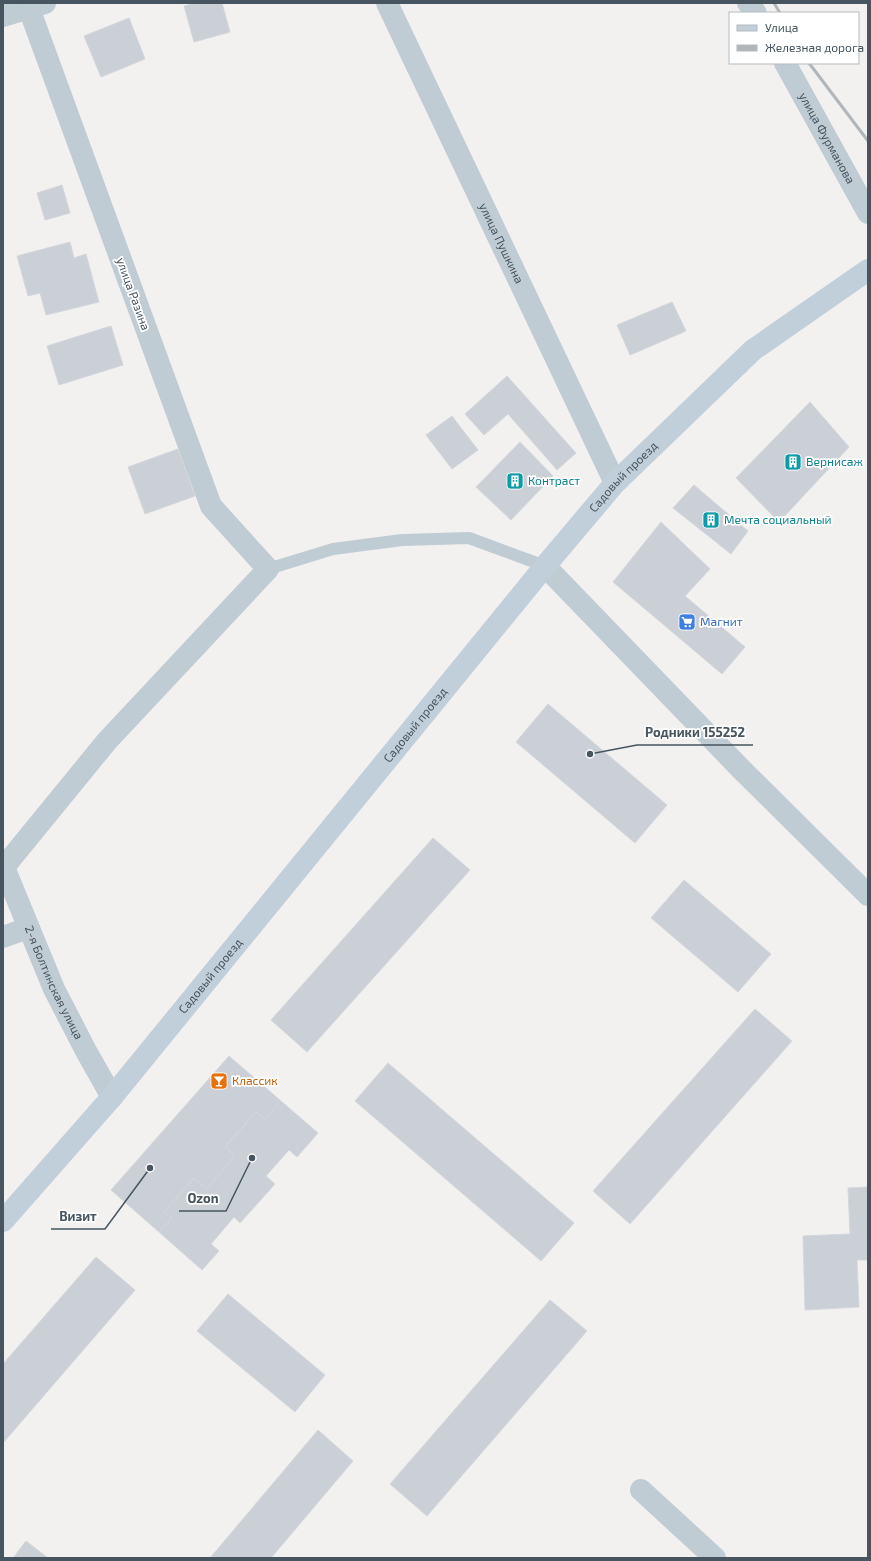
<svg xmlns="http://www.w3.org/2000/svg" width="871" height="1561" viewBox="0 0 871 1561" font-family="'Exo 2',sans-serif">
<rect width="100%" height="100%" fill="#f3f0f0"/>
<path fill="#cbd0d6" stroke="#d3d7dc" d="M195,3H222L230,32L194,42L184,6Z
M129,18L145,59L101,77L84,36Z
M62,185L70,213L45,220L37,193Z
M70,242L74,258L86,254L99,302L46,315L40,293L28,296L17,256Z
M672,302L686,331L630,355L617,325Z
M111,326L123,365L59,385L47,346Z
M507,376L576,453L557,470L508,414L484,435L465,414Z
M810,402L849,447L779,522L736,478Z
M452,416L478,450L452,469L426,435Z
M520,442L553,476L511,520L476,487Z
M178,449L195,496L145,514L128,467Z
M694,485L748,531L731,554L673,508Z
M661,522L710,569L685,596L745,647L722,674L613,582Z
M548,704L667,805L635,843L516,742Z
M433,838L470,870L307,1052L271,1020Z
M684,880L771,954L738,992L651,918Z
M755,1009L792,1041L630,1224L593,1191Z
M229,1056L281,1101L265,1119L256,1112L225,1147L235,1156L206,1189L194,1178L164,1212L172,1218L159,1232L111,1190Z
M388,1063L574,1223L541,1261L355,1101Z
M281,1101L318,1133L297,1157L289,1150L266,1176L275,1184L240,1223L234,1217L211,1244L219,1251L202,1270L159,1232L172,1218L164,1212L194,1178L206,1189L235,1156L225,1147L256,1112L265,1119Z
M868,1187V1260H857L859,1307L805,1310L803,1236L850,1234L848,1188Z
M96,1257L135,1290L3,1443V1364Z
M228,1294L325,1375L295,1412L197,1331Z
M550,1300L587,1331L427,1516L390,1484Z
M318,1430L353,1461L271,1558H210Z
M26,1541L48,1558H13Z"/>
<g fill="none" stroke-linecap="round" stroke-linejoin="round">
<path stroke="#bfccd3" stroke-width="12" d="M268,569L333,549L402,540L469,538L545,566"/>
<g stroke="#bfccd3" stroke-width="22">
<path id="s1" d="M387,3L615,483"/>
<path d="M748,3L756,13"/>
<path d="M3,16L45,3"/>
<path id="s2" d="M785,63L868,213"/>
<path d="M545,566L740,768L868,895"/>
<path d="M4,867L107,741L268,569L211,506L27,3"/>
<path d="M3,937L28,928"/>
<path d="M641,1490L715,1558"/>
</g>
<path stroke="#bfccd3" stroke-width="22" id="s3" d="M3,865L54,989L86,1051L112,1097"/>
<path stroke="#c1cfdb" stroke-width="22" id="s4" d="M3,1221L112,1097L545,566L615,483L753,350L868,270"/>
<path stroke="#b1b6bb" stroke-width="3" d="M774,3L780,13
M809,63L868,141"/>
</g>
<defs>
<g id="building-square" transform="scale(0.9)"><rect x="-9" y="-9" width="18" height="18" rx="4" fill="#0f9aa8" stroke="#fff"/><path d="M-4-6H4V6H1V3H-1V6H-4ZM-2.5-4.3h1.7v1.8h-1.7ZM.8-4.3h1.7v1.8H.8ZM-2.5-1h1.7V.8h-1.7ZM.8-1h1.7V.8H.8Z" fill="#fff"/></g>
<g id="supermarket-square" transform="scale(0.9)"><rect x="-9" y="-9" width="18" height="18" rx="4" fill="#3f7fe0" stroke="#fff"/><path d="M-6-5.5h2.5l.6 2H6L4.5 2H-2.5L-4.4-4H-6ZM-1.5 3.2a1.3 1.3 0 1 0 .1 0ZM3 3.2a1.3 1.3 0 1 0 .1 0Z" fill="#fff"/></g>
<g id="bar-square" transform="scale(0.9)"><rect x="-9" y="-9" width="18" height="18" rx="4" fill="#e8710a" stroke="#fff"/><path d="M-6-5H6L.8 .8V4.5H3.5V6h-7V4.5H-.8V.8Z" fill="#fff"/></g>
</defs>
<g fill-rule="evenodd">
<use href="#building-square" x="793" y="462"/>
<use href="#building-square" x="515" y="481"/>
<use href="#building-square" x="711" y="520"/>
<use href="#supermarket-square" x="687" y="622"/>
<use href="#bar-square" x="219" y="1081"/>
</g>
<g text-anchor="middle" stroke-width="3.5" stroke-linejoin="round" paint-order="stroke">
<g font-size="12" fill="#465560" stroke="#fff">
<text dy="4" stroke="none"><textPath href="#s2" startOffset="86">улица Фурманова</textPath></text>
<text dy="4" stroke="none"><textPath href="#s1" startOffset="266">улица Пушкина</textPath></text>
<text transform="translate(133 294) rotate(70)" y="4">улица Разина</text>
<text dy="4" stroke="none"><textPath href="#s4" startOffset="969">Садовый проезд</textPath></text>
<text dy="4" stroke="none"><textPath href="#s4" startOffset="645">Садовый проезд</textPath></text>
<text dy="4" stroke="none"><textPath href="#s4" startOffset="321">Садовый проезд</textPath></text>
<text dy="4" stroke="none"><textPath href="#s3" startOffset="128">2-я Болтинская улица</textPath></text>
</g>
<g font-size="12" fill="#0d838f" stroke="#fff" text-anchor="start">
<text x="806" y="466">Вернисаж</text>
<text x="528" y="485">Контраст</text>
<text x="724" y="524">Мечта социальный</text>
</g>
<g font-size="12" fill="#366cbe" stroke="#fff" text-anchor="start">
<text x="700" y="626">Магнит</text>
</g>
<g font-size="12" fill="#c56008" stroke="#fff" text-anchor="start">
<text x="232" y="1085">Классик</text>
</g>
</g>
<path fill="none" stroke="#465560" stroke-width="1.5" d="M590 754L637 745H753M252 1158L226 1211H179M150 1168L105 1229H51"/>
<g fill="#465560" stroke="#fff" stroke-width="1.5">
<circle cx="590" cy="754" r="4"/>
<circle cx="252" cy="1158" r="4"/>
<circle cx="150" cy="1168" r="4"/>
</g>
<g font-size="13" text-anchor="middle" font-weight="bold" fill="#465560" stroke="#fff" stroke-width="3.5" stroke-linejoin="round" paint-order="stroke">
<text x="695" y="737">Родники 155252</text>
<text x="203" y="1203">Ozon</text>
<text x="78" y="1221">Визит</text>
</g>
<rect width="871" height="1561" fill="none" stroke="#465560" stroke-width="8"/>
<rect x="729" y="12" width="130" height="52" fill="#ffffff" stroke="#b5bbbf"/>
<rect x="737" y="25" width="20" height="6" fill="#c1cfdb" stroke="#b5bbbf"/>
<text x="765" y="32" font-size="12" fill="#465560">Улица</text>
<rect x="737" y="45" width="20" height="6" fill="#b1b6bb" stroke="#b5bbbf"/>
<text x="765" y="52" font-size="12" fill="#465560">Железная дорога</text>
</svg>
